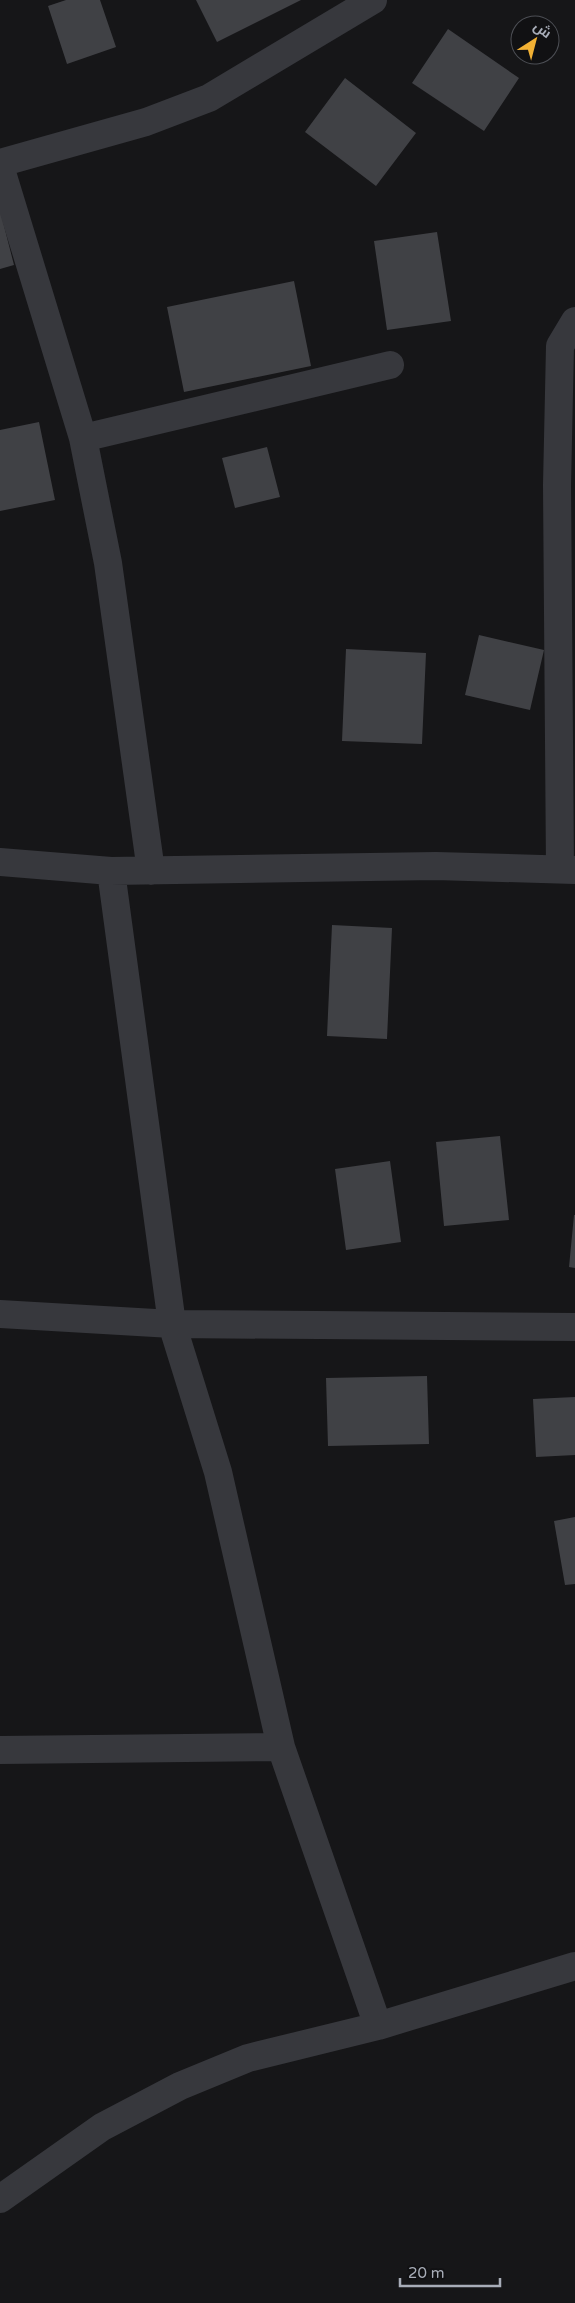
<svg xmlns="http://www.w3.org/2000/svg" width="575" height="2303" viewBox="0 0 575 2303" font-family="'Varela Round',Cairo,sans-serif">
<rect width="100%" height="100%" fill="#161618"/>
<path fill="#404145" d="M66,0H100L116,47L67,64L48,6Z
M196,0H301L217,42Z
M448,29L519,78L484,131L412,83Z
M345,78L416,133L376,186L305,132Z
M0,210L14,265L0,269Z
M437,232L451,321L387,330L374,241Z
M294,281L311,366L184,392L167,307Z
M39,422L55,500L0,511V430Z
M267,447L280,497L235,508L222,458Z
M479,635L544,650L530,710L465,695Z
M346,649L426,653L422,744L342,741Z
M332,925L392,928L387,1039L327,1036Z
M500,1136L509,1220L444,1226L436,1142Z
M390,1161L401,1242L346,1250L335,1169Z
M574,1215H575V1268L569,1267Z
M427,1376L429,1444L328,1446L326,1378Z
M575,1397V1455L536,1457L533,1399Z
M575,1517V1584L565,1585L554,1521Z"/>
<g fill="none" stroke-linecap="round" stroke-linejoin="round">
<path stroke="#37383d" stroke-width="28" d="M0,163L146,122L209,98L373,0
M0,166L83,438L108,563L151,871
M83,438L390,365
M0,862L111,871L436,866L575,870
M560,869L557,485L560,346L575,321
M111,871L172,1324L218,1472L281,1747L378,2026
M0,1314L172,1324L575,1327
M0,1750L281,1747
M0,2199L102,2127L180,2086L248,2058L378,2026L575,1966"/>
</g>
<g transform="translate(535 40) rotate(36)"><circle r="24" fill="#111113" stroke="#4d4f55"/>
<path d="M0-4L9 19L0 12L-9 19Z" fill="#f2b134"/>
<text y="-8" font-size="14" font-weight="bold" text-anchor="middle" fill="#a8adb8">ش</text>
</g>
<path d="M400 2278v8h100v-8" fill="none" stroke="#a8adb8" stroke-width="2.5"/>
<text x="408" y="2278" font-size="15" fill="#a8adb8" stroke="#111113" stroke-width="4" paint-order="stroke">20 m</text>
</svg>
